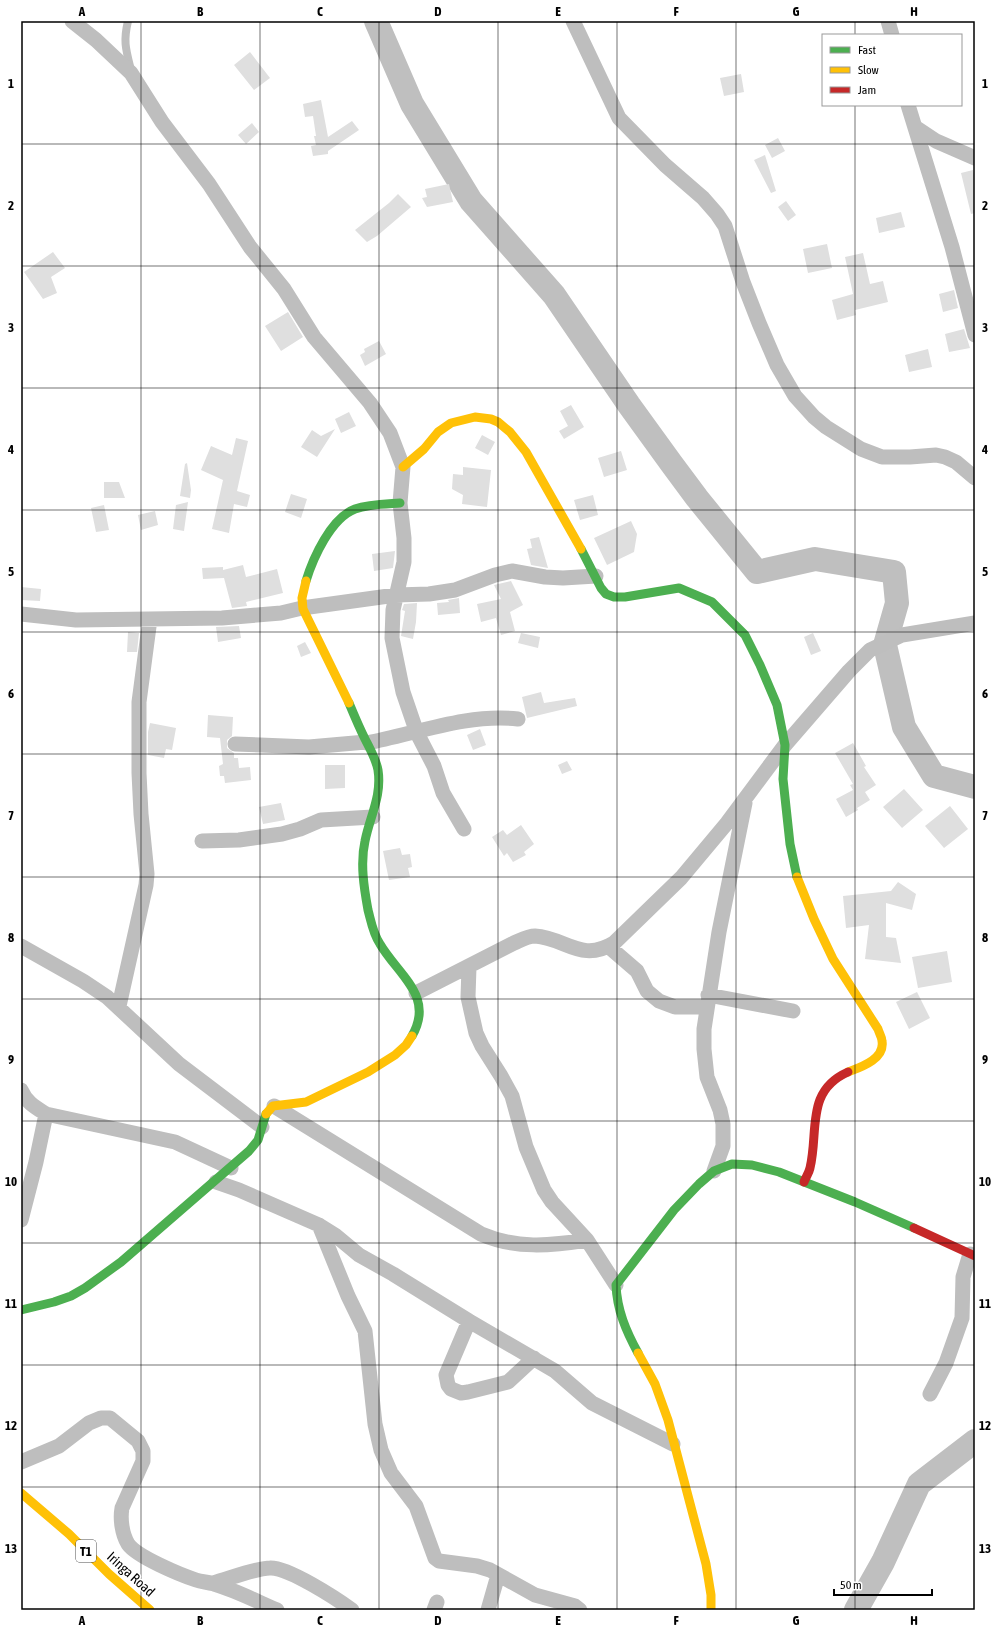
<svg xmlns="http://www.w3.org/2000/svg" width="996" height="1631" viewBox="0 0 996 1631" font-family="'Asap Condensed',sans-serif">
<rect width="100%" height="100%" fill="#fff"/>
<g fill="none" stroke-linecap="round" stroke-linejoin="round">
<path stroke="#bfbfbf" stroke-width="24" d="M376,21L412,104L471,201L554,295L629,405L671,463L697,498L757,572L815,559L894,572L897,603L885,645L904,727L934,776L975,787
M856,1610L883,1562L919,1484L975,1441"/>
</g>
<path fill="#dfdfdf" d="M250,52L270,78L254,90L234,65Z
M741,74L744,92L724,96L720,78Z
M321,100L328,137L352,121L359,130L328,151V154L313,156L311,146L316,145L314,136H316L313,116L305,117L303,104Z
M252,123L259,132L246,144L238,135Z
M778,138L785,151L772,158L765,145Z
M765,155L776,191L771,193L754,160Z
M973,170L975,180V213L971,214L961,173Z
M449,184L453,202L427,207L422,198L427,197L425,189Z
M398,194L411,207L377,236L367,242L355,230L389,203Z
M786,201L796,215L788,221L778,207Z
M901,212L905,227L879,233L876,218Z
M827,244L832,268L808,273L803,249Z
M53,252L65,268L51,277L57,293L43,299L24,272Z
M863,253L870,284L883,281L888,302L855,310L856,315L837,320L832,300L853,294L845,257Z
M954,290L958,308L943,312L939,294Z
M288,312L303,337L281,351L265,326Z
M964,329L970,348L949,352L945,334Z
M379,341L386,354L365,366L360,355L365,352L364,349Z
M928,349L932,367L909,372L905,355Z
M571,405L584,427L564,439L559,431L568,426L560,411Z
M349,412L356,426L341,433L335,419Z
M335,429L317,457L301,447L312,430L321,436Z
M482,435L495,442L488,455L475,448Z
M236,438L248,441L237,491L250,495L247,507L234,504L229,533L212,529L223,480L201,470L211,446L232,455Z
M621,451L627,470L604,477L598,458Z
M187,463L191,490L190,498L180,496L185,464Z
M463,467L491,470L487,507L462,504L463,495L452,489L453,474L463,475Z
M104,482H119L125,498H104Z
M291,494L307,499L301,518L285,512Z
M593,495L598,515L580,520L574,500Z
M188,502L184,531L173,529L176,505Z
M104,505L109,530L96,532L91,508Z
M155,511L158,525L141,530L138,515Z
M631,521L637,534L634,552L607,565L594,538Z
M539,537L548,568L531,565L527,549L532,548L530,539Z
M395,551L393,568L374,571L372,554Z
M243,565L246,577L277,569L283,593L246,602L247,606L232,608L224,578L203,579L202,568L223,567V570Z
M511,581L523,605L510,612L515,631L501,635L496,618L481,622L477,604L501,599L494,585Z
M21,587L41,589L40,601L21,600Z
M459,598L460,613L438,615L437,603L449,602L448,600Z
M417,603L416,622L413,639L401,636L405,611L402,610L404,604Z
M239,626L241,638L218,642L216,627Z
M128,632L139,633L137,652H127Z
M521,633L540,637L538,648L518,643Z
M813,633L821,651L811,655L804,637Z
M305,642L311,653L301,657L297,646Z
M541,692L544,703L575,698L577,706L527,718L522,697Z
M208,715L233,717L232,736L227,740V748L234,753V758H238L239,768L250,767L251,780L225,783L224,776H220L219,766L223,764L220,738L207,737Z
M150,723L176,728L172,750L166,749L164,758L148,755V732Z
M480,729L486,745L473,750L467,735Z
M853,743L866,766L864,767L876,785L865,792L870,800L857,808L858,810L846,817L836,799L853,790L850,785L853,784L835,753Z
M567,761L572,770L562,774L558,765Z
M325,765H345V788L325,789Z
M904,789L923,810L902,828L883,807Z
M281,803L285,820L263,824L259,807Z
M950,806L968,829L944,848L925,826Z
M521,825L534,844L524,852L526,855L513,862L507,853L504,856L492,837L503,830L507,835Z
M400,848L402,855L410,854L412,867L408,868L410,877L389,880L383,851Z
M898,882L916,894L912,910L886,903V937L896,938L901,963L865,959L869,925L846,928L843,896L891,891Z
M947,951L952,982L918,988L912,957Z
M917,992L930,1018L909,1029L896,1002Z"/>
<g fill="none" stroke-linecap="round" stroke-linejoin="round">
<path stroke="#bebebe" stroke-width="8" d="M128,21C123,42 126,50 131,70"/>
<path stroke="#bebebe" stroke-width="15" d="M72,21L96,40L131,73L162,122L209,184L250,247L284,289L314,337L370,403L390,433L403,467L400,503L404,538V562L393,610L392,638L403,692L417,733L434,766L443,793L464,829
M573,21L619,118L665,165L703,198L717,214L725,226L743,282L759,323L777,365L795,396L814,417L826,427L861,449L882,457H910L936,455L945,457L956,462L975,478
M888,21L892,35
M908,105L952,247L975,335
M915,127L936,141L975,158
M21,614L76,620L222,618L281,613L302,608L396,595L429,594L455,590L495,575L512,571L545,577L563,578L596,576
M367,743C415,734 468,713 518,719
M235,744L309,747L366,742
M202,841L239,840L282,834L300,829L321,820L373,817
M21,946L83,981L107,997L179,1064L262,1127
M608,946L637,971L647,991L659,1001L675,1007H706
M469,967L468,997L476,1033L482,1046L501,1076L512,1096L526,1147L544,1190L552,1202L587,1240L616,1285
M416,993L514,943C521,940 528,936 535,936C566,938 581,963 614,943L681,878L727,823L785,745L849,671L870,650L902,635L975,623
M708,995L793,1011
M119,1006L146,885L147,874L141,814L139,773V702L150,619
M21,1090C26,1102 35,1107 46,1114L175,1142L231,1168
M274,1106L481,1234C516,1249 550,1246 587,1240
M714,1171L723,1146V1124L720,1110L707,1077L704,1049V1029L719,932L745,803
M216,1182L239,1190L319,1225L335,1235L359,1255L393,1274L469,1321L555,1371L592,1403L673,1444
M21,1220L36,1162L46,1114
M319,1225L348,1296L365,1331L375,1424L381,1450L391,1473L416,1506L435,1558L439,1561L477,1566L490,1570L535,1595L575,1606L580,1610
M469,1321L446,1375L448,1385L451,1389L461,1393L468,1392L508,1382L534,1358
M930,1394L946,1363L962,1318L963,1277L970,1254
M21,1462L59,1446L89,1423L101,1418H110L138,1441L143,1451V1461L122,1508C120,1519 122,1534 128,1544C137,1557 181,1575 196,1580C202,1582 208,1582 214,1584C235,1590 256,1601 277,1610
M213,1583C228,1579 256,1568 270,1568C288,1567 337,1599 352,1610
M434,1610L437,1602
M488,1610L498,1575"/>
<path stroke="#4caf50" stroke-width="9" d="M581,549L601,588L606,594L614,597H625L679,588L712,602L745,635L760,665L777,705L785,745L783,779L790,844L797,877
M306,581C313,558 331,518 355,509C369,504 385,504 400,503
M349,703C354,715 359,727 365,739C370,749 376,759 378,770C382,796 370,816 365,841C360,863 364,888 368,910C371,921 373,934 380,944C398,975 435,996 412,1036
M21,1310L54,1302L71,1296L85,1288L121,1262L249,1151L258,1140L266,1114
M638,1353C626,1331 617,1310 616,1285L674,1210L699,1184L714,1171L732,1164L752,1165L779,1172L855,1202L914,1228"/>
<path stroke="#ffc107" stroke-width="9" d="M403,467L424,449L438,432L451,423L475,417L491,419L498,422L510,432L526,452L581,549
M306,581L302,598L303,609L349,703
M797,877L814,919L833,959L878,1029C879,1033 882,1037 882,1041C885,1059 861,1067 848,1072
M266,1114L273,1106L306,1102L368,1072L395,1055L406,1045L412,1036
M638,1353L655,1384L668,1420L706,1564L711,1595V1610
M21,1493L69,1534L109,1574L150,1610"/>
<path stroke="#c62828" stroke-width="9" d="M804,1182C806,1177 809,1173 810,1168C819,1131 805,1091 848,1072
M914,1228L975,1256"/>
</g>
<path fill="none" stroke="#000" stroke-width="1" stroke-opacity="0.55" d="M141,21V1610M260,21V1610M379,21V1610M498,21V1610M617,21V1610M736,21V1610M855,21V35M855,105V1610M21,144H975M21,266H975M21,388H975M21,510H975M21,632H975M21,754H975M21,877H975M21,999H975M21,1121H975M21,1243H975M21,1365H975M21,1487H975"/>
<g text-anchor="middle" stroke-width="3" stroke-linejoin="round" paint-order="stroke">
<rect fill="#fff" stroke="#4c4c4c" stroke-width="1" x="76" y="1540" width="20" height="22" rx="3"/>
<g font-size="13" font-weight="bold" fill="#000">
<text x="86" y="1556">T1</text>
</g>
<g font-size="14" fill="#000" stroke="#fff">
<text transform="translate(131 1574) rotate(42)" y="5">Iringa Road</text>
</g>
</g>
<rect width="996" height="1631" fill="none" stroke="#ffffff" stroke-width="44"/>
<rect x="822" y="34" width="140" height="72" fill="#ffffff" stroke="#999999"/>
<rect x="830" y="47" width="20" height="6" fill="#4caf50" stroke="#999999"/>
<text x="858" y="54" font-size="12" fill="#000000">Fast</text>
<rect x="830" y="67" width="20" height="6" fill="#ffc107" stroke="#999999"/>
<text x="858" y="74" font-size="12" fill="#000000">Slow</text>
<rect x="830" y="87" width="20" height="6" fill="#c62828" stroke="#999999"/>
<text x="858" y="94" font-size="12" fill="#000000">Jam</text>
<path d="M834 1589v6h98v-6" fill="none" stroke="#000000" stroke-width="2"/>
<text x="840" y="1589" font-size="12" fill="#000000" stroke="#ffffff" stroke-width="3" paint-order="stroke">50 m</text>
<rect x="22" y="22" width="952" height="1587" fill="none" stroke="#000" stroke-width="1.5"/>
<g font-size="13" text-anchor="middle" font-weight="bold" fill="#000">
<text x="82" y="16">A</text>
<text x="200" y="16">B</text>
<text x="320" y="16">C</text>
<text x="438" y="16">D</text>
<text x="558" y="16">E</text>
<text x="676" y="16">F</text>
<text x="796" y="16">G</text>
<text x="914" y="16">H</text>
<text x="11" y="88">1</text>
<text x="985" y="88">1</text>
<text x="11" y="210">2</text>
<text x="985" y="210">2</text>
<text x="11" y="332">3</text>
<text x="985" y="332">3</text>
<text x="11" y="454">4</text>
<text x="985" y="454">4</text>
<text x="11" y="576">5</text>
<text x="985" y="576">5</text>
<text x="11" y="698">6</text>
<text x="985" y="698">6</text>
<text x="11" y="820">7</text>
<text x="985" y="820">7</text>
<text x="11" y="942">8</text>
<text x="985" y="942">8</text>
<text x="11" y="1064">9</text>
<text x="985" y="1064">9</text>
<text x="11" y="1186">10</text>
<text x="985" y="1186">10</text>
<text x="11" y="1308">11</text>
<text x="985" y="1308">11</text>
<text x="11" y="1430">12</text>
<text x="985" y="1430">12</text>
<text x="11" y="1553">13</text>
<text x="985" y="1553">13</text>
<text x="82" y="1625">A</text>
<text x="200" y="1625">B</text>
<text x="320" y="1625">C</text>
<text x="438" y="1625">D</text>
<text x="558" y="1625">E</text>
<text x="676" y="1625">F</text>
<text x="796" y="1625">G</text>
<text x="914" y="1625">H</text>
</g>
</svg>
